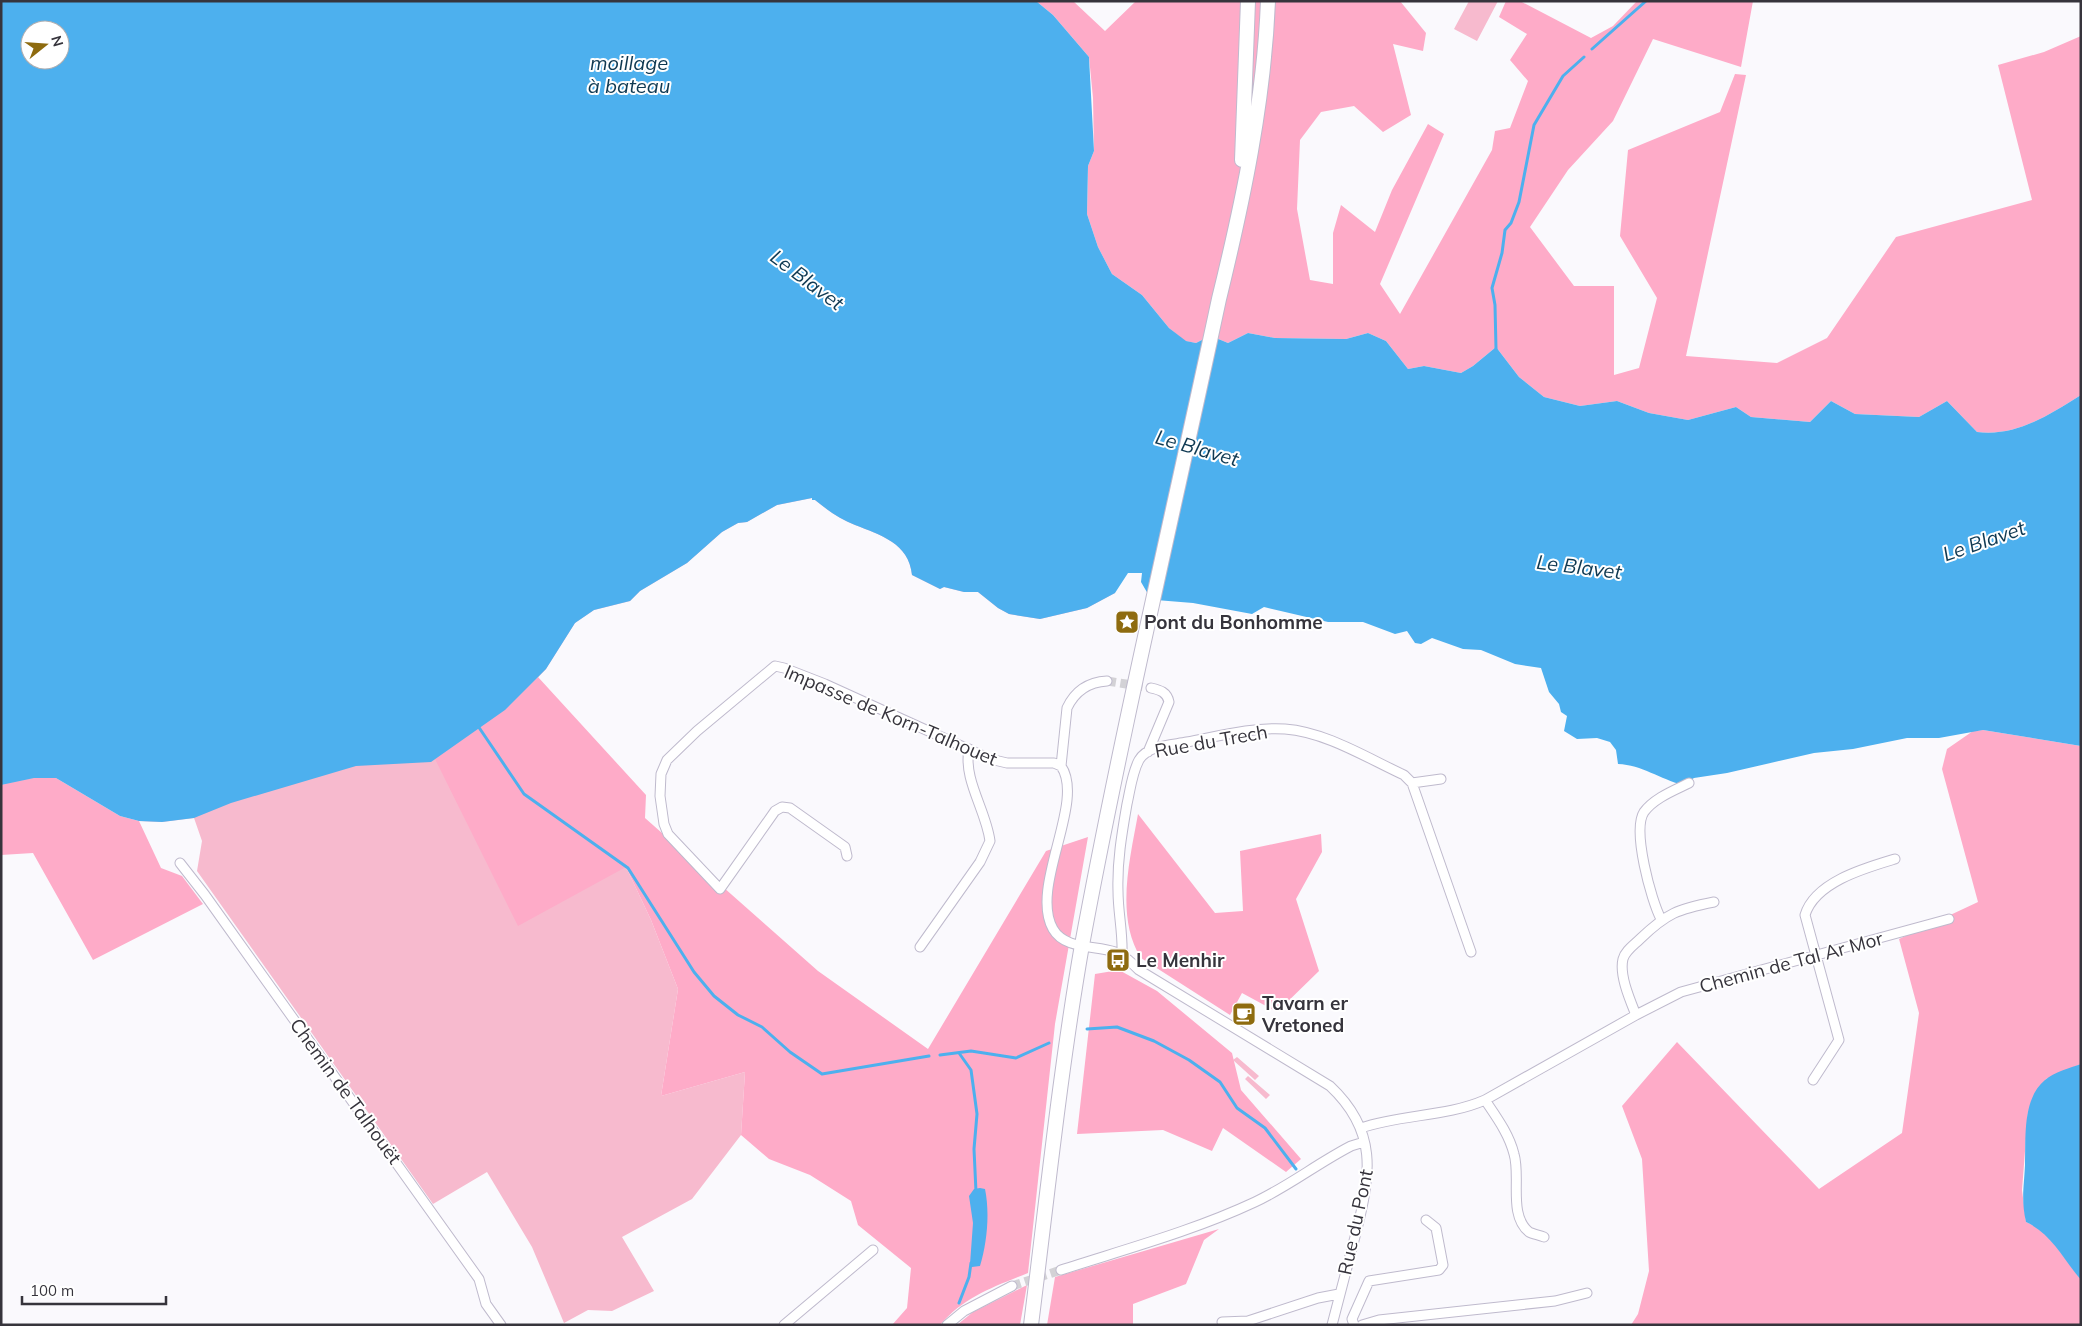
<svg xmlns="http://www.w3.org/2000/svg" width="2082" height="1326" viewBox="0 0 2082 1326" font-family="Mulish,sans-serif">
<rect width="100%" height="100%" fill="#faf9fd"/>
<path fill="#f7bace" d="M1469,1H1498L1477,41L1454,29Z
M1,71L1115,593L1087,608L1040,619L1009,614L998,608L978,592H964L944,587L940,589L912,575C909,543 880,535 855,525C840,519 827,510 815,500H812V498L777,505L747,522L738,523L722,532L687,563L640,591L630,601L594,610L575,623L546,669L529,687L626,867L651,920L678,989L661,1096L745,1072L741,1135L692,1199L622,1237L654,1291L612,1311L588,1310L564,1323L532,1247L487,1172L433,1204L197,871L202,841L194,818L162,822L139,821L56,778L1,785Z
M1237,1057L1259,1076L1255,1080L1233,1060Z
M1248,1076L1270,1095L1266,1099L1245,1079Z"/>
<path fill="#feabc8" d="M1036,1H1073L1105,31L1136,1H1255L1276,3V1H1400L1426,33L1423,51L1393,44L1411,115L1383,132L1354,106L1321,112L1300,140L1297,209L1310,280L1333,284V233L1341,205L1375,232L1392,190L1428,124L1444,134L1380,284L1400,314L1492,150L1495,131L1510,128L1528,81L1510,60L1527,34L1499,17L1506,1H1520L1591,38L1613,26L1637,1H1753L1741,67L1653,39L1613,121L1568,170L1530,227L1574,286H1614V375L1639,368L1657,298L1620,236L1628,150L1720,112L1735,74L1746,75L1686,356L1777,363L1827,338L1896,237L2032,200L1998,65L2044,52L2081,36V395C2049,415 2016,437 1977,432L1947,401L1919,417L1855,414L1831,401L1810,422L1751,417L1736,407L1688,420L1649,413L1617,401L1580,406L1544,397L1519,377L1496,347L1473,366L1461,373L1424,366L1408,369L1386,341L1368,333L1346,339L1275,338L1248,333L1228,343L1216,338L1204,339L1196,343L1185,341L1169,328L1142,295L1112,274L1098,247L1087,214L1088,166L1094,151L1093,98L1089,57L1053,15Z
M538,677L646,795L645,818L818,971L928,1049L1046,851L1088,837L1055,1024L1028,1273C994,1287 965,1296 940,1325H892L907,1308L911,1268L858,1225L851,1201L810,1175L769,1159L741,1135L745,1072L661,1096L678,989L651,920L626,867L518,926L435,759L505,710Z
M1983,730L2081,746V1064L2046,1079L2028,1112L2022,1190L2026,1222L2039,1228L2056,1246L2081,1280V1325H1631L1638,1314L1649,1271L1642,1159L1622,1106L1677,1042L1819,1189L1902,1133L1919,1013L1899,939L1978,902L1942,769L1947,749L1973,731Z
M34,778H56L120,816L139,821L161,868L182,876L203,904L93,960L33,853L1,855V785Z
M1138,814L1215,913L1243,911L1240,851L1321,834L1322,852L1296,899L1319,971L1277,1012L1242,993L1230,1015L1141,958C1115,917 1130,859 1138,814Z
M1119,970L1157,991L1232,1053L1241,1090L1301,1159L1286,1172L1223,1128L1212,1151L1163,1130L1077,1134L1095,974Z
M1219,1229L1204,1240L1186,1284L1133,1304V1325H1047L1055,1277Z
M1027,1285L1020,1325H957L973,1312Z"/>
<path fill="#4db0ee" fill-rule="evenodd" d="M1,1H1036L1053,15L1089,57L1094,151L1088,166L1087,214L1098,247L1112,274L1142,295L1169,328L1186,341L1196,343L1204,339L1216,338L1228,343L1248,333L1275,338L1346,339L1368,333L1386,341L1408,369L1424,366L1461,373L1473,366L1496,347L1519,377L1544,397L1580,406L1617,401L1649,413L1688,420L1736,407L1751,417L1810,422L1831,401L1855,414L1919,417L1947,401L1977,432C2016,437 2049,415 2081,395V746L1983,730L1939,738H1907L1853,749L1814,753L1727,773L1694,778L1683,785C1660,779 1642,765 1618,764L1616,750L1610,742L1597,738L1577,739L1564,731L1567,716L1561,712L1559,704L1549,692L1541,668L1515,664L1481,650L1463,649L1432,638L1421,644L1415,643L1407,631L1395,634L1363,622H1328L1264,607L1252,614L1193,603L1156,600L1148,594L1141,582L1142,573H1128L1115,593L1087,608L1040,619L1009,614L998,608L978,592H964L944,587L940,589L912,575C909,543 880,535 855,525C840,519 827,510 815,500H812V498L777,505L747,522L738,523L722,532L687,563L640,591L630,601L594,610L575,623L546,669L505,710L431,762L356,766L231,803L194,818L162,822L139,821L120,816L56,778H34L1,785ZM30,30H60V60H30Z
M2081,1064V1280C2063,1259 2052,1234 2026,1222C2021,1200 2024,1187 2025,1165C2026,1138 2022,1099 2045,1080C2054,1072 2070,1068 2081,1064Z
M980,1188L985,1189C990,1213 987,1243 980,1266L972,1267L970,1264L973,1223L969,1196L974,1189Z"/>
<g fill="none" stroke-linecap="round" stroke-linejoin="round">
<path stroke="#4db0ee" stroke-width="3" d="M1592,49L1646,1
M1496,349L1495,305L1492,288L1502,253L1505,230L1511,223L1519,202L1534,125L1563,76L1584,57
M478,726L524,794L628,868L694,972L714,996L738,1015L762,1027L790,1052L822,1074L929,1056
M1087,1029L1117,1027L1154,1041L1189,1060L1220,1082L1237,1108L1265,1128L1296,1169
M959,1053L971,1070L977,1114L974,1149L976,1192
M940,1055L971,1051L1016,1058L1049,1043
M959,1303L969,1277L971,1263"/>
<path stroke="#d3d2d6" stroke-width="9" stroke-dasharray="9 4.5" stroke-linecap="butt" d="M1107,681L1151,688
M1012,1286L1061,1270"/>
<g stroke="#bfbacd" stroke-width="11">
<path id="street" d="M1107,681C1089,682 1075,691 1067,708L1061,766C1086,802 1029,887 1053,929C1065,950 1096,945 1115,952C1125,956 1132,963 1139,970L1330,1086C1378,1131 1371,1174 1356,1233C1348,1263 1340,1294 1332,1325
M1148,752L1169,702C1167,692 1160,690 1151,688
M1412,783L1471,952
M1412,783L1441,779
M847,856L845,847L790,808L782,807L775,811L720,889L668,834L664,824L660,796L661,774L667,760L697,731L775,666L784,668L825,684L990,759L1007,763H1054L1061,766
M180,863L205,895L479,1279L486,1304L501,1325
M1661,919C1651,900 1632,830 1644,812C1654,798 1675,790 1689,783
M920,947L980,862L990,841C986,810 963,780 969,749
M1122,955C1123,932 1118,913 1118,891C1117,861 1122,833 1127,804C1130,791 1132,773 1139,760C1148,745 1172,745 1187,742C1219,736 1252,727 1285,729C1326,732 1367,758 1404,775L1412,783
M1636,1015C1630,1000 1619,975 1623,959C1625,951 1634,945 1640,939C1667,913 1678,909 1714,902
M1813,1080L1839,1040L1805,915C1815,882 1865,868 1895,859
M1485,1100C1497,1118 1509,1134 1514,1154C1521,1177 1508,1215 1529,1232C1533,1234 1539,1235 1544,1237
M1361,1128C1402,1114 1446,1117 1485,1100L1636,1015L1681,992L1949,919
M1061,1270C1126,1249 1193,1231 1255,1202C1289,1186 1318,1163 1351,1146L1364,1142
M1222,1322L1248,1321L1318,1298L1339,1294
M784,1325L873,1250
M947,1325L964,1311L1012,1286
M1354,1325L1352,1319L1369,1281L1439,1270L1443,1265L1436,1228L1426,1220
M1362,1325L1379,1320L1555,1301L1587,1293"/>
</g>
<g stroke="#bfbacd" stroke-width="16">
<path id="primary" d="M1242,160L1248,1
M1031,1325C1047,1198 1060,1071 1082,945C1122,729 1173,514 1219,299C1243,201 1264,102 1268,1"/>
</g>
<use href="#street" stroke="#fff" stroke-width="9"/>
<use href="#primary" stroke="#fff" stroke-width="14"/>
</g>
<defs>
<g id="sight-square" transform="scale(1.25)"><rect x="-9" y="-9" width="18" height="18" rx="4" fill="#8e6b0f" stroke="#fff"/><path d="M0-6L1.8-2.2L6-1.7L2.9 1.2L3.7 5.4L0 3.3L-3.7 5.4L-2.9 1.2L-6-1.7L-1.8-2.2Z" fill="#fff"/></g>
<g id="bus-square" transform="scale(1.25)"><rect x="-9" y="-9" width="18" height="18" rx="4" fill="#8e6b0f" stroke="#fff"/><path d="M-5-6H5V4H4V6H2V4H-2V6H-4V4H-5ZM-3.5-4V0h7V-4ZM-3.5 1.2v1.5H-2V1.2ZM2 1.2v1.5H3.5V1.2Z" fill="#fff"/></g>
<g id="cafe-square" transform="scale(1.25)"><rect x="-9" y="-9" width="18" height="18" rx="4" fill="#8e6b0f" stroke="#fff"/><path d="M-5.5-4.5H6V0H3Q3 3.5 0 3.5H-2.5Q-5.5 3.5-5.5 0ZM3-3.2v2h1.7v-2ZM-6 4.5H4V6H-6Z" fill="#fff"/></g>
</defs>
<g fill-rule="evenodd">
<use href="#sight-square" x="1127" y="622"/>
<use href="#bus-square" x="1118" y="960"/>
<use href="#cafe-square" x="1244" y="1014"/>
</g>
<g text-anchor="middle" stroke-width="4" stroke-linejoin="round" paint-order="stroke">
<g font-size="19" font-weight="bold" fill="#36343c" stroke="#fff" text-anchor="start">
<text x="1144" y="629">Pont du Bonhomme</text>
<text x="1136" y="967">Le Menhir</text>
<text x="1262" y="1010">Tavarn er<tspan x="1262" dy="22">Vretoned</tspan></text>
</g>
<g font-size="19" fill="#36343c" stroke="#fff">
<text transform="translate(891 715) rotate(23)" y="7">Impasse de Korn-Talhouet</text>
<text transform="translate(1211 741) rotate(-10)" y="7">Rue du Trech</text>
<text transform="translate(1791 962) rotate(-15)" y="7">Chemin de Tal Ar Mor</text>
<text transform="translate(346 1091) rotate(54)" y="7">Chemin de Talhouët</text>
<text transform="translate(1355 1222) rotate(-78)" y="7">Rue du Pont</text>
</g>
<g font-size="20" font-style="italic" fill="#0f3952" stroke="#fff">
<text x="629" y="70">moillage<tspan x="629" dy="23">à bateau</tspan></text>
<text transform="translate(807 280) rotate(37)" y="7">Le Blavet</text>
<text transform="translate(1197 448) rotate(16)" y="7">Le Blavet</text>
<text transform="translate(1984 541) rotate(-19)" y="7">Le Blavet</text>
<text transform="translate(1579 567) rotate(7)" y="7">Le Blavet</text>
</g>
</g>
<rect width="2082" height="1326" fill="none" stroke="#36343c" stroke-width="5"/>
<g transform="translate(45 45) rotate(73)"><circle r="24" fill="#ffffff" stroke="#afaeb1"/>
<path d="M0-4L9 19L0 12L-9 19Z" fill="#8e6b0f"/>
<text y="-8" font-size="14" font-weight="bold" text-anchor="middle" fill="#36343c">N</text>
</g>
<path d="M22 1296v8h144v-8" fill="none" stroke="#36343c" stroke-width="2.5"/>
<text x="30" y="1296" font-size="15" fill="#36343c" stroke="#ffffff" stroke-width="4" paint-order="stroke">100 m</text>
</svg>
